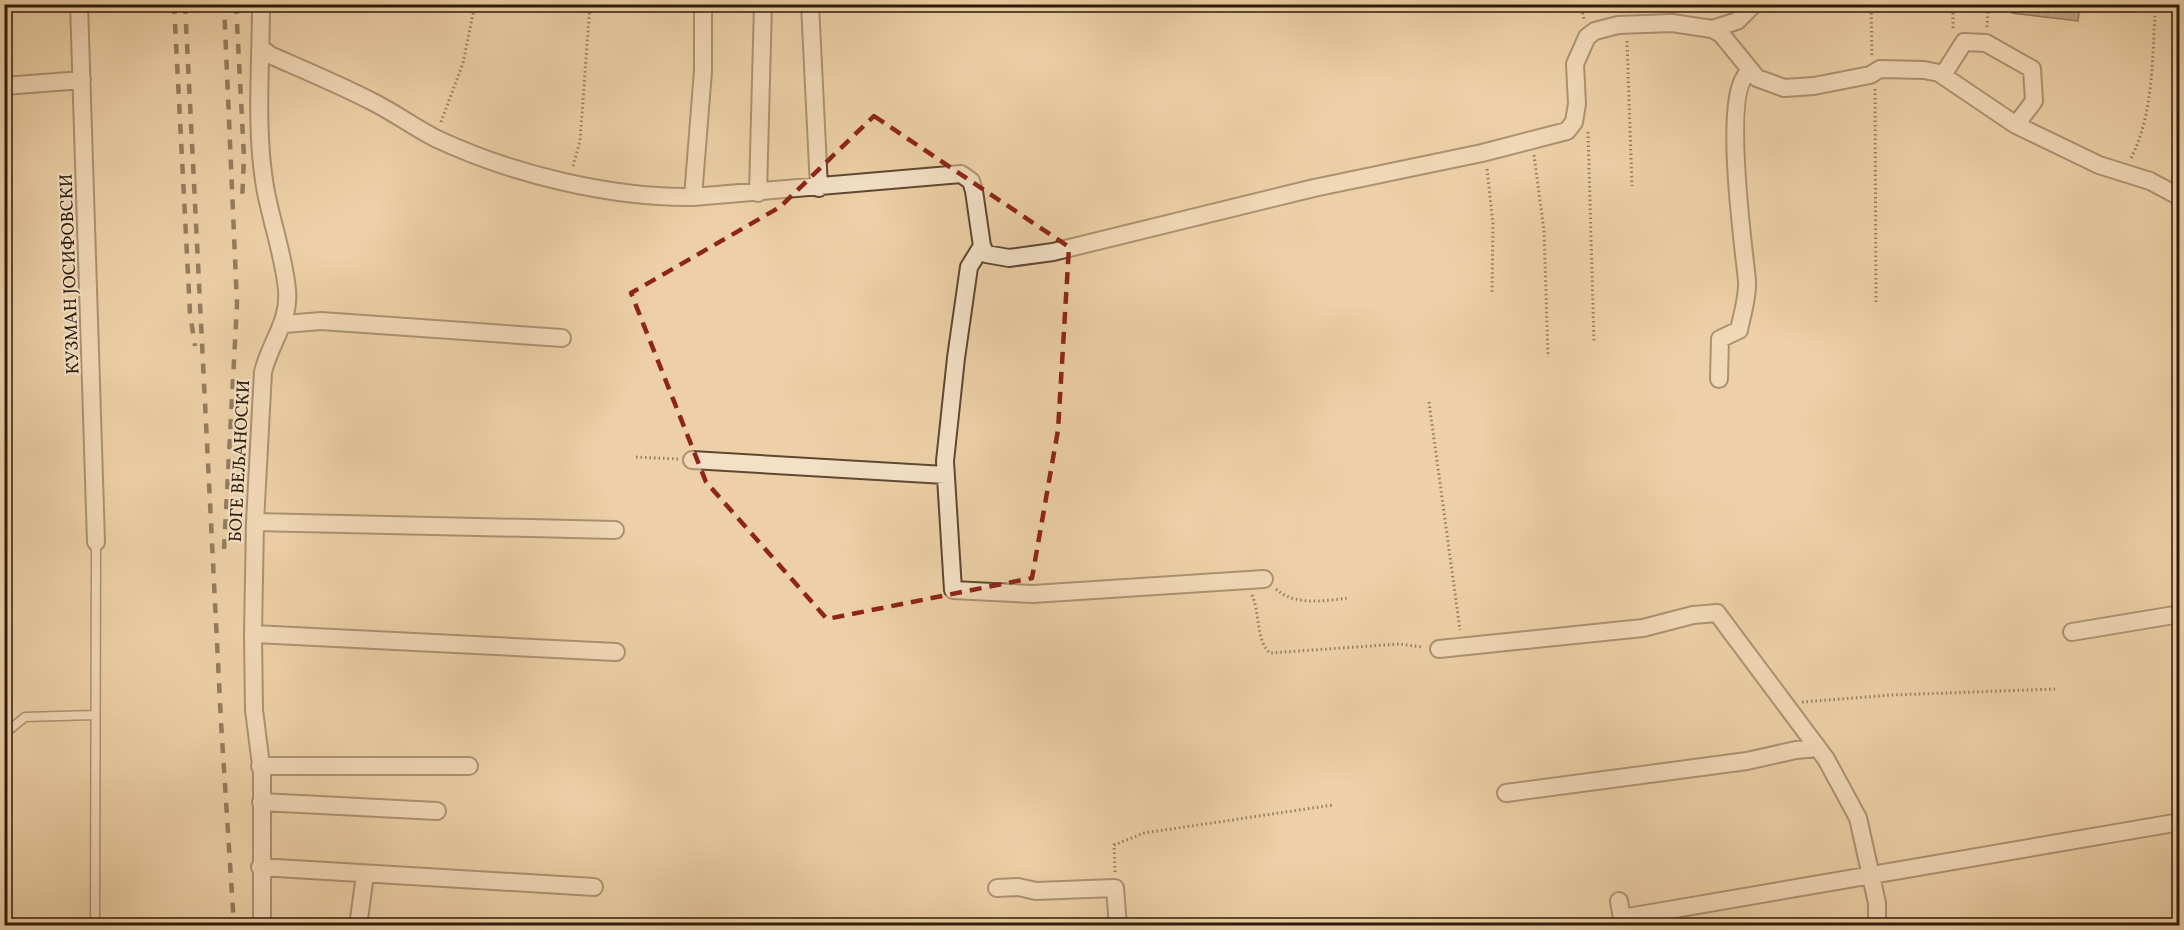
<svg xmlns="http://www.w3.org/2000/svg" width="2184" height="930" viewBox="0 0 2184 930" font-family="Vollkorn,serif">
<defs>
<pattern id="building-hatch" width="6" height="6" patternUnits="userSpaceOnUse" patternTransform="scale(1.5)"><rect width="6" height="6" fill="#91795b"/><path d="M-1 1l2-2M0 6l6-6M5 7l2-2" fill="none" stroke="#776249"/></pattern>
</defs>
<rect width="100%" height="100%" fill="#edd0a7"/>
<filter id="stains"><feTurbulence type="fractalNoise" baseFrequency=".00333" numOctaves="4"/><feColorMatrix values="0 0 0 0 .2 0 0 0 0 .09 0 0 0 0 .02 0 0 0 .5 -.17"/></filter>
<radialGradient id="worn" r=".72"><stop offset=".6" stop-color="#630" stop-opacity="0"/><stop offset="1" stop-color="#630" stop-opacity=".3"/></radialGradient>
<path fill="url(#building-hatch)" stroke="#2e1a08" stroke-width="1.5" d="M2013,4H2080L2078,21L2012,13Z"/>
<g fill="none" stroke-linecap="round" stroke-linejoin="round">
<g stroke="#5e4830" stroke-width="11">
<path id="lane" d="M4,734L25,717L94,715
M95,926L96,542"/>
</g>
<g stroke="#5e4830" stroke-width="20">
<path id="street" d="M79,4L96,542
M261,4C261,65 255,128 265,187C271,221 284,256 287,290C290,321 270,343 263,372L255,522L253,634L254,710L262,773V926
M810,4L819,188
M1712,29L1737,21L1754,4
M261,48L270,55C304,70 340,85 373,102C395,113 415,128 437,139C512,174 610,198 693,197L961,174L971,181L974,191L982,246L986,254L1009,258L1053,252L1314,188L1482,153L1567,131L1574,122L1577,104L1575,64L1587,37L1595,31L1618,25L1672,23L1712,29L1721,34L1757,78L1784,88L1814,86L1870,75L1880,69L1924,70L1939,73L2016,125L2099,165L2150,181L2180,197
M1943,75L1964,42L1986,43L2032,69L2034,101L2016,125
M4,86L82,80
M758,193L763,4
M693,197L703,71V4
M982,246L969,267L956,358L945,461L953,590L1033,594L1264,579
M285,324L321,321L562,338
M1719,379L1720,339L1739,330C1742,315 1748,297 1747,281C1744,248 1720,85 1751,71
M692,460L945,475
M255,522L615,530
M2072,632L2180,614
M253,634L616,652
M1439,649L1643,628L1693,615L1717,613L1826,759L1858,818L1877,903V926
M260,766H469
M1506,793L1747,761L1796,750L1818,748
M261,802L437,811
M260,867L594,887
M997,888L1018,887L1036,891L1115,888L1118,926
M1619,901L1622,918L2180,822
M358,926L365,875"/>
</g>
<path stroke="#2e1a08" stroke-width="3" stroke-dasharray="1.5 3" stroke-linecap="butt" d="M1581,4L1584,20
M1871,4L1872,56
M1953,4V30
M1987,27L1988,4
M1627,41L1632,186
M1875,89L1876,303
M441,122L463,63L475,4
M1588,132L1594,343
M1534,155L1544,231L1548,357
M2131,158C2153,116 2152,62 2155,16
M573,166L580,141L590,4
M1487,169L1493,224L1492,293
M1429,402L1460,630
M636,457L678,459
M1276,589C1294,606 1325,601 1348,598
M1252,595C1260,612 1256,642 1270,653L1399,644L1422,647
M1802,702L1892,695L2055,689
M1115,872L1114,845L1144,833L1333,805
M1087,926L1103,924"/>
<use href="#lane" stroke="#f3e0c6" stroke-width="8"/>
<use href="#street" stroke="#f3e0c6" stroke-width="16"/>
<path stroke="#2e1a08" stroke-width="4.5" stroke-dasharray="10 10" stroke-linecap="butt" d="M174,4L190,313L195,346
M185,4L221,722L234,926
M236,4L244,157L242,202
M224,549L237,304L224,4"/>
</g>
<path d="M0 0H2184V930H0ZM874,116L1069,247L1058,430L1032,578L827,619L706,482L631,293L780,207Z" fill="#edd0a7" fill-opacity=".55" fill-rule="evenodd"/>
<path fill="none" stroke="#8f2418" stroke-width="4.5" stroke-dasharray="12 8" stroke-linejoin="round" d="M874,116L1069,247L1058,430L1032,578L827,619L706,482L631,293L780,207Z"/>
<g text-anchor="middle" stroke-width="4.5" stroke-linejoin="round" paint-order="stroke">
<g font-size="18" fill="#2e1a08" stroke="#f3e0c6">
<text transform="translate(69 274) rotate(-92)" y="6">КУЗМАН ЈОСИФОВСКИ</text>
<text transform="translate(239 461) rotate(-87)" y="6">БОГЕ ВЕЉАНОСКИ</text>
</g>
</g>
<rect width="2184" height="930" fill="none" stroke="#edd0a7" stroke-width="24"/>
<rect x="6" y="6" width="2172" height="918" fill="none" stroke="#2e1a08" stroke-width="3"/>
<rect x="12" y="12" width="2160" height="906" fill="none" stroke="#2e1a08" stroke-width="1.5"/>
<rect width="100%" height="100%" filter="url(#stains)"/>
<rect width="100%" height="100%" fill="url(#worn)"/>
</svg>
